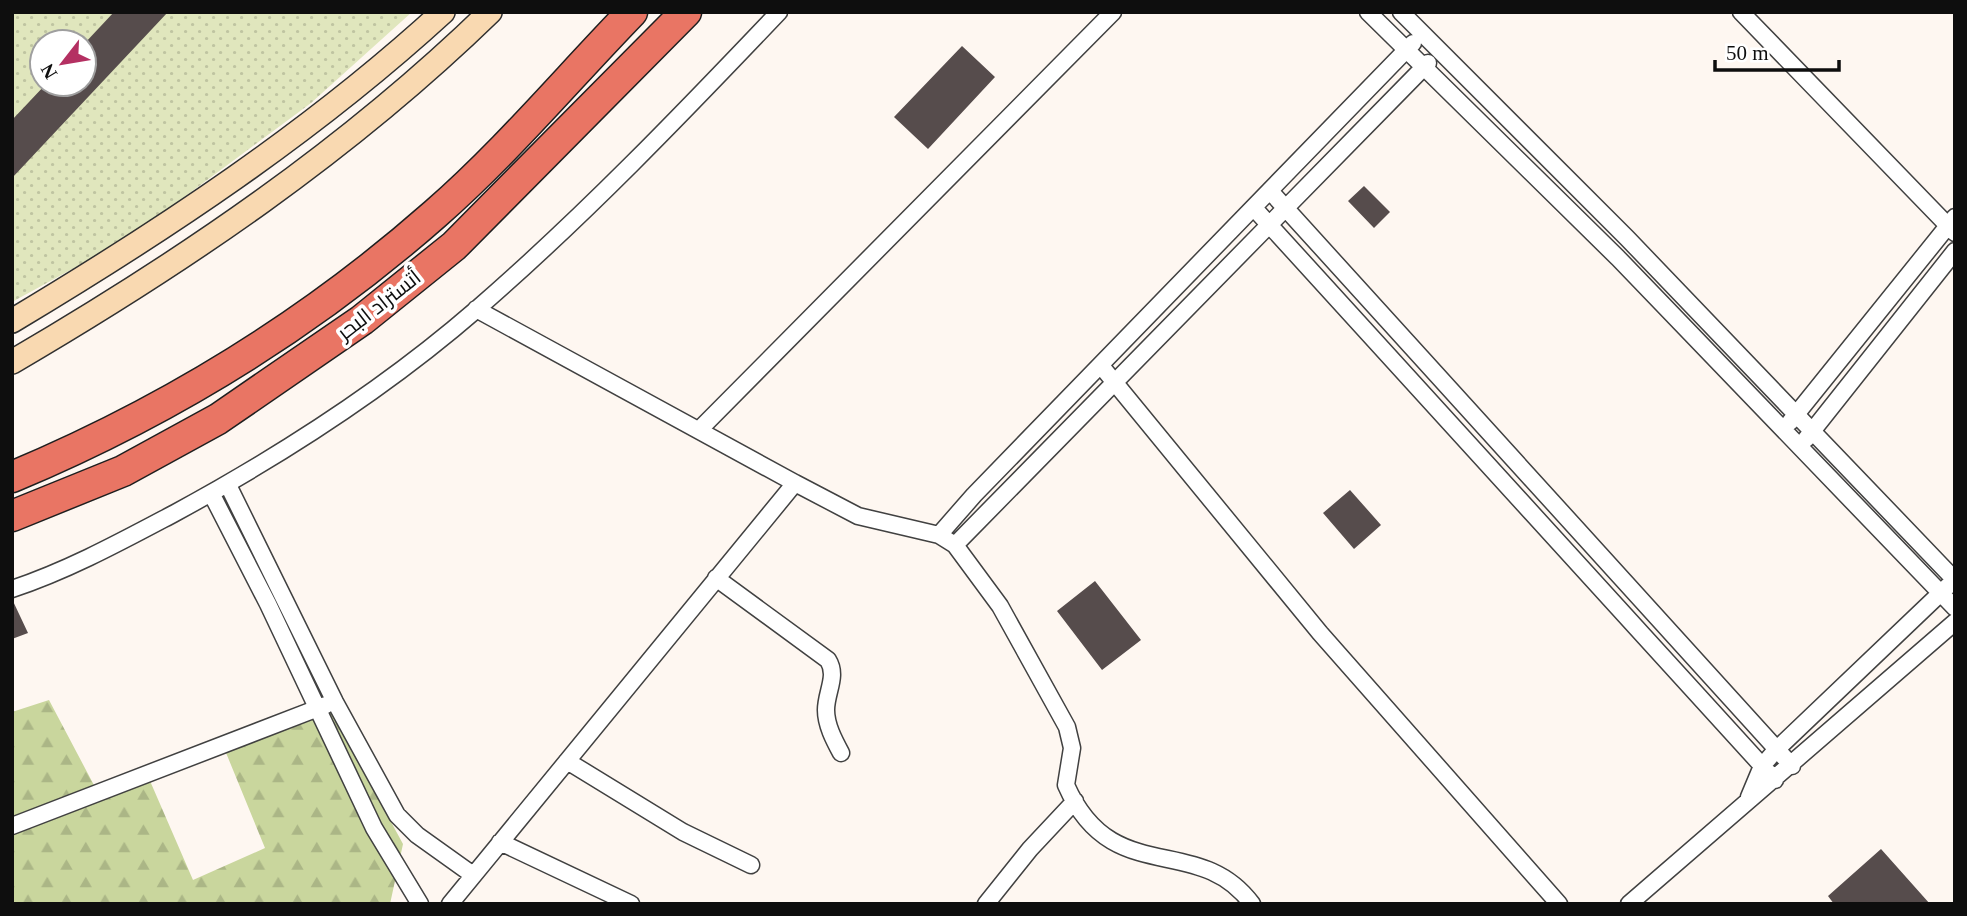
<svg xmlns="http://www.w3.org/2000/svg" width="1967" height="916" viewBox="0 0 1967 916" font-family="'Times New Roman',Cairo,serif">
<defs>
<pattern id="grass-dots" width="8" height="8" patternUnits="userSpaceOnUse" patternTransform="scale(1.75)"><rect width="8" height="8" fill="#e0e6bd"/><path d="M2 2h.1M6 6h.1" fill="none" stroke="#bfc4a1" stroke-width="1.8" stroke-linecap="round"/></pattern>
<pattern id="forest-firs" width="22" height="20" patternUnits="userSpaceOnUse" patternTransform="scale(1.75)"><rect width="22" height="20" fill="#c9d69d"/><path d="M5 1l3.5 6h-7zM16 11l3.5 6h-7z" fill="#abb686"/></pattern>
</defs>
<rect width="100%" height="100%" fill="#fef7f1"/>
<path fill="url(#grass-dots)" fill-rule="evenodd" d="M12,12H412L311,103L129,238L12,302ZM42,42H84V84H42Z"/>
<path fill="url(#forest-firs)" d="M49,700L96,789L147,774L193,880L265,848L222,743L325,700L403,844L390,904H12V712Z"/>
<path fill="#564c4c" d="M114,12H168L12,178V120L46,84H84V44Z
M962,46L995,77L928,149L894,117Z
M1364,186L1390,212L1374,228L1348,201Z
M1350,490L1381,525L1354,549L1323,513Z
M1095,581L1141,640L1102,670L1057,611Z
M12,599L28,633L12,639Z
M1881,849L1930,904H1834L1828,896Z"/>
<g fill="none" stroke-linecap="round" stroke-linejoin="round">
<g stroke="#414141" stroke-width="19">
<path id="street" d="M1368,12L1618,258L1955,608
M1401,12L1627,238L1955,580
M1741,12L1955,233
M1270,191L1792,766
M1254,208L1775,780
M1102,367L1320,633L1559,904
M1790,422L1955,217
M700,429L1113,12
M1806,439L1955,251
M795,483L858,516L939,535L955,545L1000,606L1067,727L1072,748L1066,785C1112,890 1198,831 1252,904
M228,485L335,702L397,815L417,835L473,875
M211,493L268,604L374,828L420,904
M939,535L974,495L1413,43
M955,545L1428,63
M716,578L828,660C838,676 826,692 826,710C826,725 834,740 841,753
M12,589C69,570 122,541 175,513C280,456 386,388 477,309C583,217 682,114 779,12
M567,761L683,832L751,865
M1749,797L1762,766L1776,750L1948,586
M12,826L326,705
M500,842L631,904
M450,904L795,483L476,309
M986,904L1030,849L1075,801
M1629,904L1955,622"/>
</g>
<g stroke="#303030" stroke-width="26">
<path id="secondary" d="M12,321C164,230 312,132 443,12
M12,362C183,262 347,151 490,12"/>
</g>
<g stroke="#1f1f1f" stroke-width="33">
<path id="highway" d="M12,477C167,412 309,325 435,214C506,152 566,80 632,12
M12,516L123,471L218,419L362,320L454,246L686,12"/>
</g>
<use href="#street" stroke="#fff" stroke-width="16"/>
<use href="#secondary" stroke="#f9d9b1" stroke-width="23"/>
<use href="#highway" stroke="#e97564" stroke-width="30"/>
</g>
<g text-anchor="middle" stroke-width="7" stroke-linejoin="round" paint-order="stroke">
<g font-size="21" fill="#0e0e0e" stroke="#fff">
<text transform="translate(379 305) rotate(-38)" y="7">أتستراد البحر</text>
</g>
</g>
<rect width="1967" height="916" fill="none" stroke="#0e0e0e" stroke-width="28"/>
<g transform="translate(63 63) rotate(239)"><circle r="33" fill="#ffffff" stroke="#9f9f9f" stroke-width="2"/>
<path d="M0-5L12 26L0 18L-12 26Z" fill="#b43062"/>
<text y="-10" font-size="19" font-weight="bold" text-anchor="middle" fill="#0e0e0e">N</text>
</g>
<path d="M1715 60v10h124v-10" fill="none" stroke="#0e0e0e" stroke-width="3.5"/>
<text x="1726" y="60" font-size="21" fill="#0e0e0e" stroke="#ffffff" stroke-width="5" paint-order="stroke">50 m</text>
</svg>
